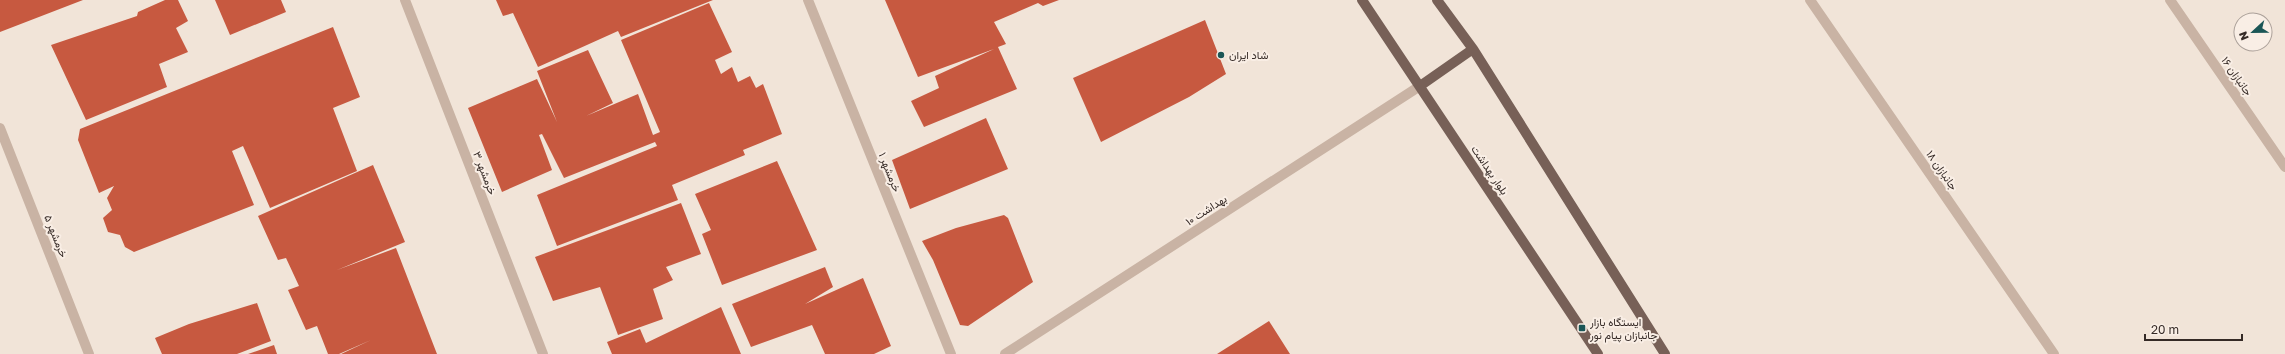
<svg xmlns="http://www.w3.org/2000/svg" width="2285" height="354" viewBox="0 0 2285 354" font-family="'Golos Text',Vazirmatn,sans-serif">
<rect width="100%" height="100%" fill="#f1e4d8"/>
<path fill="#c75940" d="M0,0H83L0,32Z
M165,0H178L188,21L176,28L188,52L159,64L167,87L86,120L51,45L137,16L138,12Z
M215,0H281L286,12L230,35Z
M496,0H713L621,37L618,31L538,67L513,13L503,16Z
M885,0H1059L1043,6L1038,3L994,22L1006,44L998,47L1017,89L924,127L911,101L939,88L935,76L994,49L918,77Z
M709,3L732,52L715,60L721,74L732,67L738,82L750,76L756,88L763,84L782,134L743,150L745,155L672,185L678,200L557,246L537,195L657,146L655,142L564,178L542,134L539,135L552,170L502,192L468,108L537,79L557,122L537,71L588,50L613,103L586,116L638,94L653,135L660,132L621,40Z
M1205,20L1226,74L1189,97L1101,142L1073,78Z
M333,27L360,97L333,108L357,171L270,208L243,146L232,151L254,205L134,252L125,247L120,235L108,232L103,218L112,210L107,198L114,186L99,193L78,140L80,129Z
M986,118L1008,169L910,209L892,160Z
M777,161L817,250L722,285L702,234L711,230L695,194Z
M373,165L405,242L337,270L396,248L437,354H341L371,340L339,354H328L317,326L306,330L288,290L299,286L286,258L278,260L258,216Z
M681,203L701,254L666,267L673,280L653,289L663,319L618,335L600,287L553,301L535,257Z
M1004,215L1008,218L1033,282L968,326L960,325L933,260L922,241L956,228Z
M825,267L833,287L805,304L863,278L891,346L874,354H825L812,325L751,347L732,304Z
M257,303L271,341L237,354H162L155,338L189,324Z
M721,307L741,354H612L607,342L640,329L646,343Z
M1269,321L1290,354H1217Z
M274,345L277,354H248Z"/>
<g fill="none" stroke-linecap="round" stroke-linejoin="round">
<path stroke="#c9b3a4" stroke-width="10" d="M405,0L543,354
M808,0L951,354
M1810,0L2054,354
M2170,0L2285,167
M0,128L89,354
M1005,354L1420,86"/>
<path stroke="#776057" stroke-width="10" d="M1362,0L1598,354
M1437,0L1473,49L1665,354
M1420,86L1473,49"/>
</g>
<g fill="#1b5656" stroke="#f9eee5" stroke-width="1.5">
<circle cx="1221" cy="55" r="4"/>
<rect x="1578" y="324" width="8" height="8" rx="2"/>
</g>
<g text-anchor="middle" stroke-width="4" stroke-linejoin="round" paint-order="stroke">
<g font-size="11" fill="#352a26" stroke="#f9eee5" text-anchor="start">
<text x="1229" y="59">شاد ایران</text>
<text x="1590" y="326">ایستگاه بازار<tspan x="1590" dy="13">جانبازان پیام نور</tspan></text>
</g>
<g font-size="11" fill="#352a26" stroke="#f9eee5">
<text transform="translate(2237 76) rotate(55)" y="4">جانبازان ۱۶</text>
<text transform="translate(1490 170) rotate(56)" y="4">بلوار بهداشت</text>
<text transform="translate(1942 170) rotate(55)" y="4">جانبازان ۱۸</text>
<text transform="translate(890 172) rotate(68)" y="4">خرمشهر ۱</text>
<text transform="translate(485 173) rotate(69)" y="4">خرمشهر ۳</text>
<text transform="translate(1206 210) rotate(-33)" y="4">بهداشت ۱۰</text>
<text transform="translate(56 236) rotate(68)" y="4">خرمشهر ۵</text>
</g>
</g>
<g transform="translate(2253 32) rotate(248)"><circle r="19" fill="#f9eee5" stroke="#aba099"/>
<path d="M0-3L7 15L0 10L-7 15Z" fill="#1b5656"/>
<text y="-6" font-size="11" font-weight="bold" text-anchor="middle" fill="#352a26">N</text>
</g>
<path d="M2145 334v6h97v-6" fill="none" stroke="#352a26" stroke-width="2"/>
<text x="2151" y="334" font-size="12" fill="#352a26" stroke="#f9eee5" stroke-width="3" paint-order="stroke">20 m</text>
</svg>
